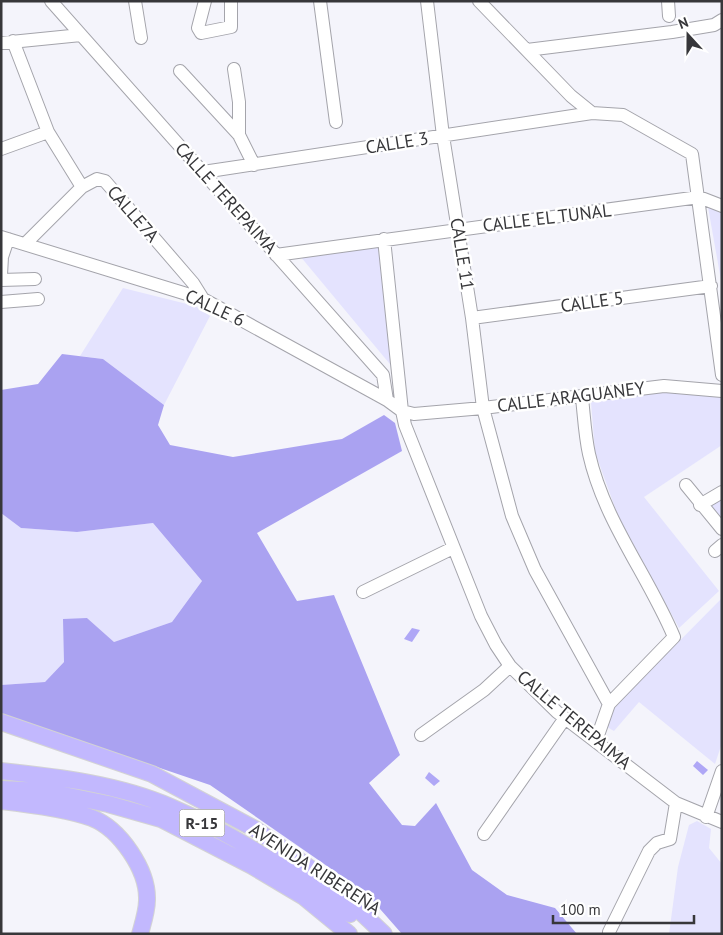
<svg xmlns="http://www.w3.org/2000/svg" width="723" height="935" viewBox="0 0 723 935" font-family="'PT Sans',sans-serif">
<rect width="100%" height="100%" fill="#f4f4fb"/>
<path fill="#e4e3fe" d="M708,207L722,212V286Z
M379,245L394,369L300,256Z
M123,288L195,306L210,316L164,405L103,359L80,356Z
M666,392L722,397V445L644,497L719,591L679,628L618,516L595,452L591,402Z
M722,498V520L709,506Z
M1,513L21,528L77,532L153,523L202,581L172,622L114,642L87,618L64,662L45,682L1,685Z
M722,598V743L715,764L639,702L614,731L607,727L610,705L628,693Z
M697,821L711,829L709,848L722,864V934H669L678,867L689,825Z"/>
<path fill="#aaa2f1" d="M62,354L103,359L164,405L158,425L170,445L233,457L342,439L384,415L395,423L402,451L257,533L297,601L334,595L400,755L369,783L402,825L415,826L436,803L472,870L507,895L555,908L577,934H402L366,893L210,785L1,714V685L45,682L64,662L63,619L87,618L114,642L172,622L202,581L153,523L77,532L21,528L1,513V390L38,384Z"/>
<path fill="#afa7f6" d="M412,628L420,630L412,642L404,639Z
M697,761L708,770L703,775L693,766Z
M429,772L440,781L434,786L425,778Z"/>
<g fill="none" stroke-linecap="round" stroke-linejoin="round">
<g stroke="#a4a4ab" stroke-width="14">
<path id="minor" d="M51,1L383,375L387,400
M135,1L141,38
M205,1L198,28L201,33L231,27V1
M320,1L336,122
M479,1L571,96L592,113L623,115L692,154L722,375
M668,1L669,16
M13,41L48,132L82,187L97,179L105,181L193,283L203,299
M1,43L81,35
M527,50L672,32L714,25L722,20
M234,69L239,102V135
M180,71L239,135L254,165
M1,149L48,132
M203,172L592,113
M1,237L203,299L387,400L402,411L414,414L483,408L472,318L443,136L427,1
M384,239L402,411L405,425L481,616L496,645L510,666L557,712L676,803L722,822
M25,244L82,187
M276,255L699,197L722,206
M1,275L2,257L8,239
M1,280L35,279
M1,302L38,299
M472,318L711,286
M582,398C584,416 585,436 589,454C604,521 648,575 674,637L609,704
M686,485L722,529
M700,505L722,492
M715,551L722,545
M363,592L453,548
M421,735L484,690L510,666
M596,741L609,704L535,570L512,516L483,408L664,386L722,391
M706,817L722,771
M484,834L565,718
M609,932L649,851L657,843L670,839L676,803"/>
</g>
<g stroke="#d3d3d4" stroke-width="18">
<path id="major" d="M1,722L152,774L255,829L328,881L384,934
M1,771C58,777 118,784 171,807C234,834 294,874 350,914
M1,789L44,791L108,804L161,819L252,866L304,897L349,934
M1,801C28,804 67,809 92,818C120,829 148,870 147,900C147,911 143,923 140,934"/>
</g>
<use href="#minor" stroke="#fff" stroke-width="12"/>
<use href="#major" stroke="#c2b8fe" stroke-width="16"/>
</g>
<g text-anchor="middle" stroke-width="5" stroke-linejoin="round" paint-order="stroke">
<rect fill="#fff" stroke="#737375" stroke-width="1" x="179.5" y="809.5" width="45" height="27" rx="4"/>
<g font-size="16" font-weight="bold" fill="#37373a">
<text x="202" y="829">R-15</text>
</g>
<g font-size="18" fill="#37373a" stroke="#fff">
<text transform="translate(397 143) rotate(-9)" y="6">CALLE 3</text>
<text transform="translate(226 198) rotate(48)" y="6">CALLE TEREPAIMA</text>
<text transform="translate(133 214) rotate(49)" y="6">CALLE7A</text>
<text transform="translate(547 218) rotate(-7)" y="6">CALLE EL TUNAL</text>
<text transform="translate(462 254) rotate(81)" y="6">CALLE 11</text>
<text transform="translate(592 302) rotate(-8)" y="6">CALLE 5</text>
<text transform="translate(215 308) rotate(25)" y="6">CALLE 6</text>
<text transform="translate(571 397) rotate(-7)" y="6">CALLE ARAGUANEY</text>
<text transform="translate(574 720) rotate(40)" y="6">CALLE TEREPAIMA</text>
<text transform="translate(315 869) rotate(33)" y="6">AVENIDA RIBEREÑA</text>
</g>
</g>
<rect width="723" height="935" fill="none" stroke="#37373a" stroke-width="5"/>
<g transform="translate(688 35) rotate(339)" stroke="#ffffff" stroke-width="4" paint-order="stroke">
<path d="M0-4L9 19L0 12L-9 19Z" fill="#37373a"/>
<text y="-8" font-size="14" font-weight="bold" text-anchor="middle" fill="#37373a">N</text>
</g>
<path d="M553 915v8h141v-8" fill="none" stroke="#37373a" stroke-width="2.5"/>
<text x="560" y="915" font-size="15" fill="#37373a" stroke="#ffffff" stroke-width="4" paint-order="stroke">100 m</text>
</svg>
